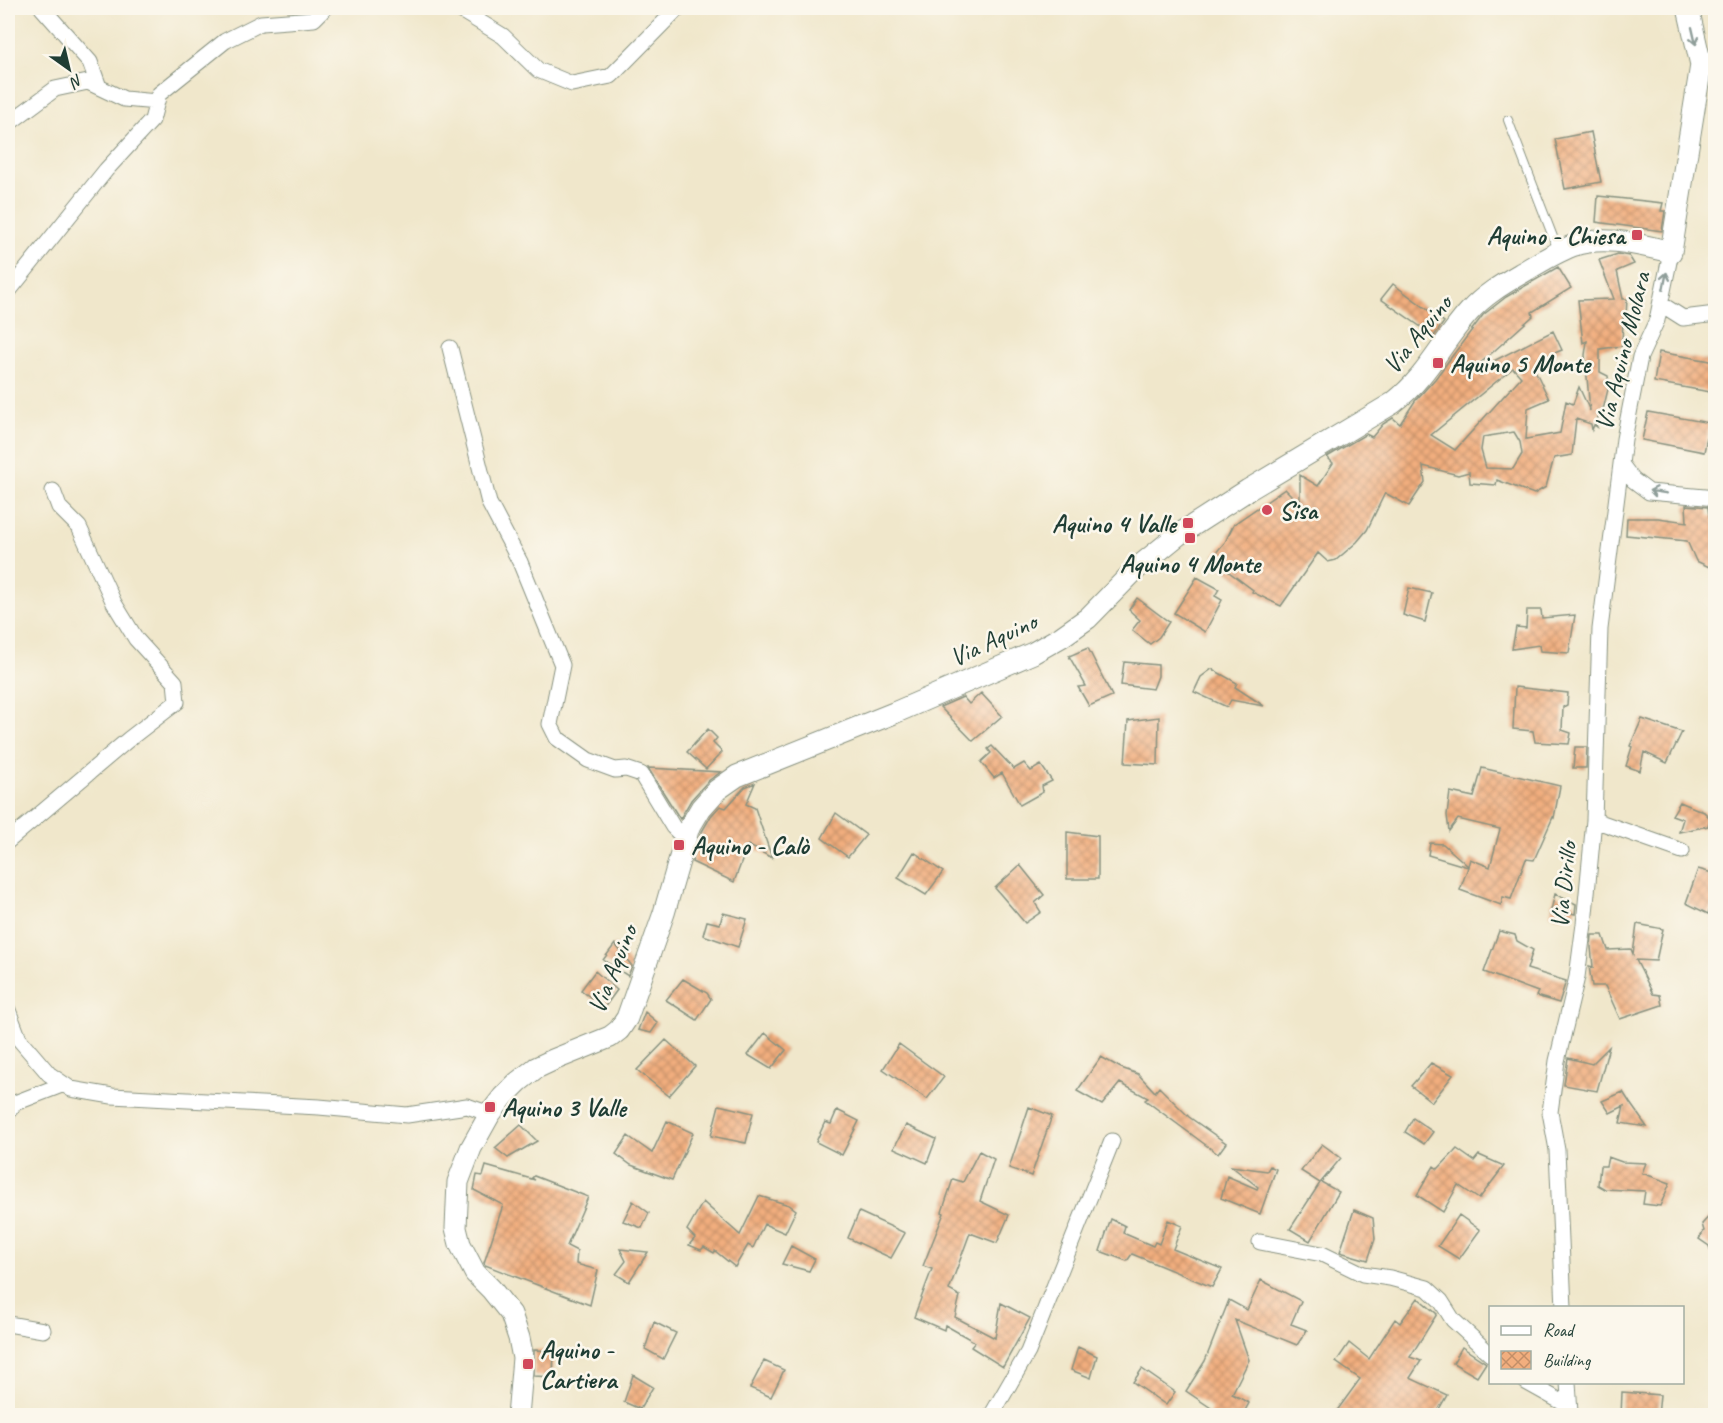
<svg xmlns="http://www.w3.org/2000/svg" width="1723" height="1423" viewBox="0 0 1723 1423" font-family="Caveat,sans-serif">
<defs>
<pattern id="building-cross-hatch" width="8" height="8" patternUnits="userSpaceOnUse" patternTransform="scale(1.5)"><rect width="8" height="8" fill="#f2ae7e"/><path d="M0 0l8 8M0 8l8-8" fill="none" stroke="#c38f68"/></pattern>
</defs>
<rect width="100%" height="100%" fill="#fbf7ec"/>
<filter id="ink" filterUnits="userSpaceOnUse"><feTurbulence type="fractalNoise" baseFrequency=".0167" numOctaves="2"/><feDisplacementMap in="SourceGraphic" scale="12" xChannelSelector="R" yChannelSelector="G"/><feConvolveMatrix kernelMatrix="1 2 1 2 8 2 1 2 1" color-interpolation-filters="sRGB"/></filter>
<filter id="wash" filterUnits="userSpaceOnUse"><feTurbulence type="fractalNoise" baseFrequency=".008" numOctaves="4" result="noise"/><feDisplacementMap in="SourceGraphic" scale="24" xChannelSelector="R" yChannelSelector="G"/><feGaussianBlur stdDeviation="1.35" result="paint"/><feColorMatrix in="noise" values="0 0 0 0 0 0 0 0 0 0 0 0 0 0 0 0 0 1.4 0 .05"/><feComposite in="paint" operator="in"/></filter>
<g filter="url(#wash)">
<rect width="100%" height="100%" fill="#f0e7cb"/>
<g id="blocks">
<path fill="url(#building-cross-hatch)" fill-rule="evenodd" d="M1591,132L1601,182L1565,189L1555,139Z
M1598,196L1663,203L1661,211H1665L1662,231L1596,222Z
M1618,254L1629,256L1634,264L1617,271L1623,299H1627L1626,317L1623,318L1622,346L1600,349V372L1608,376L1609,385L1604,406L1595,423L1597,427L1594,425L1592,430L1591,424L1576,419L1572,455L1554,458L1546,487L1534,494L1497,480L1496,485L1470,483L1469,472L1458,475L1423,466L1425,482L1409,506L1385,493L1367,530L1357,542L1336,560L1328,562L1318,553L1281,606L1252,592L1253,590L1225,569L1228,564L1214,555L1225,542L1234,524L1285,489L1300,504V475L1318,486L1333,463L1327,457L1366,434L1372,437L1383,424L1393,418L1400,424L1415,401L1435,379L1483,315L1506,297L1558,267L1571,288L1532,312L1533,316L1474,369L1476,370L1553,331L1562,350L1547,356L1534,368L1549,399L1528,408L1526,439L1560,433L1566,401L1573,404L1579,387L1590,411L1585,355L1587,341L1583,343L1578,300L1614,299L1599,260ZM1513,368L1521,377L1455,450L1431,435ZM1514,432L1520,442L1522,454L1513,469L1486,468L1481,450L1483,437Z
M1393,284L1444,322L1434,336L1381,299Z
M1659,352L1716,362V393L1654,382Z
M1648,412L1710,423L1704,452L1642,440Z
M1686,505L1708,507L1709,516H1716V570L1696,561L1687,541L1626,535L1627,518H1658L1687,522Z
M1197,577L1219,589L1215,596L1222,600L1205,632L1174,613Z
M1409,588L1432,593L1425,622L1403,615Z
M1137,598L1169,622L1159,637L1150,644L1132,630L1140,620L1129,610Z
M1527,610H1541L1542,618L1575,615L1569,653L1540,651L1539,645L1512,649L1516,627L1526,628Z
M1088,648L1112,696L1089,706L1078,687L1086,686L1069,656Z
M1124,662L1158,665V676L1153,689L1121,685Z
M1212,669L1237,683L1235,687L1264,706L1231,700L1227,707L1194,692L1201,677Z
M1515,687L1568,693L1567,705L1563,707L1562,730L1571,733L1569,744L1535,742L1533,731L1513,729Z
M981,693L1002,716L973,741L940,707L963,697L969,704Z
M1159,717L1158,765L1125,763L1128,721Z
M1642,719L1682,732L1667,763L1644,752L1640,771L1626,766L1632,747L1630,746Z
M708,729L717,738L713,743L722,752L706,769L687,752Z
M992,746L1014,769L1024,763L1031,771L1041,765L1052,781L1042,786L1043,792L1020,805L1002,773L994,778L981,762L991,753L988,749Z
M1575,747H1587L1586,768H1573Z
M648,768L721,772L708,781L691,800L680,819Z
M1482,768L1560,786L1554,818L1553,817L1534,860L1526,859L1511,899L1503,897L1501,905L1460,890L1468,867L1428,855L1430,843L1443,844L1468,866L1470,859L1490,867L1500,829L1458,819L1449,831L1447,815L1450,792L1474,797Z
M755,783L746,804L755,808L772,858L748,845L734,882L692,862L700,835L711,816L720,806L726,808L745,787Z
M1680,802L1704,812L1710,818L1708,826L1679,832L1683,819L1672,815Z
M836,813L866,835L848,857L822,838Z
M1067,832L1098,836V879H1067Z
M914,852L943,872L926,895L898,878Z
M1020,865L1044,895L1035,903L1041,912L1025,923L995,888Z
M1698,869L1716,874V898L1708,914L1686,903Z
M1555,894L1576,904L1575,914L1566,912L1564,918L1550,914Z
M723,913L747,919L738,947L703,935L707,921L720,924Z
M1637,924L1663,929L1656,961L1636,960L1653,994L1660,995L1662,1005L1620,1019L1605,986H1592L1589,966L1593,967L1591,947L1592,935H1603L1608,950L1631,949L1633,954Z
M1499,931L1515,935L1517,941L1533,950L1527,969L1566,981L1559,1003L1536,996L1538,992L1484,972Z
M615,944L632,966L628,976L603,960Z
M595,971L617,990L604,1008L581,990Z
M683,979L707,993L711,999L697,1020L666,1000Z
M645,1012L658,1023L651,1033L638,1030Z
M765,1033L786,1050L771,1069L748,1055Z
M666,1040L695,1066L669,1096L637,1070Z
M899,1044L944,1077L927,1099L883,1069Z
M1609,1047L1597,1091L1564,1085L1568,1058L1592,1064Z
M1101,1057L1121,1068L1138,1074L1155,1092L1159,1087L1189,1117L1226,1143L1218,1154L1145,1100L1148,1098L1120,1083L1102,1105L1077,1091Z
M1431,1063L1453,1075L1432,1102L1411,1086Z
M1623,1092L1630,1103L1647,1127L1620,1123L1624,1106L1610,1113L1602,1101Z
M719,1105L753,1113L746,1143L711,1136Z
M1029,1107L1052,1116L1031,1176L1009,1168Z
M837,1110L859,1121L842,1155L816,1142L825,1122L831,1124Z
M1413,1118L1433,1132L1424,1144L1405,1132Z
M667,1121L693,1133L672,1180L631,1165L616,1154L628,1136L652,1153Z
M521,1125L537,1141L508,1158L495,1148Z
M906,1125L936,1139L927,1163L894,1148Z
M1322,1144L1341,1158L1321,1182L1339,1192L1310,1241L1290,1229L1320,1183L1301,1171Z
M1457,1149L1474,1161L1479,1155L1504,1166L1479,1199L1458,1185L1443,1212L1417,1195L1434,1166L1438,1169Z
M979,1151L994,1159L980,1201L1009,1215L997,1243L970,1233L949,1290L960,1296L955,1317L995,1338L1001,1303L1030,1318L1003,1367L971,1347L975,1342L945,1325L944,1330L914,1317L932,1269L923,1266L944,1213L942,1212L953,1179L963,1182Z
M1608,1157L1622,1162L1646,1163L1642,1173L1670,1183L1660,1206L1643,1204L1645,1191L1605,1189L1598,1185L1600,1166H1606Z
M486,1166L535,1180L532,1178L534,1176L588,1197L567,1246L577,1251L576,1264L598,1270L590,1305L485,1265L484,1263L503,1205L474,1190L477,1175L483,1176Z
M1231,1166L1267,1171L1270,1166L1276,1169L1260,1214L1221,1198L1227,1176L1257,1189L1258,1187Z
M759,1196L789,1205L796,1210L785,1233L764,1224L753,1248L748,1245L735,1267L715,1251L714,1253L704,1247L701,1250L689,1245L695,1238L687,1230L703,1202L740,1235Z
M633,1201L649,1213L642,1228L623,1221Z
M1716,1209V1257L1713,1258L1709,1246L1699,1239L1704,1231L1702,1224Z
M1354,1210L1373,1218L1375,1239L1368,1260L1340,1252Z
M859,1212L905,1233L891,1258L848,1238Z
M1459,1215L1480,1230L1459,1259L1438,1246Z
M1111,1219L1125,1226L1123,1233L1153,1246L1155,1242L1159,1244L1168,1220L1182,1226L1173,1249L1222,1269L1212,1287L1132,1254L1127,1261L1100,1251Z
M791,1246L815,1259L809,1271L782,1264Z
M620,1249L648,1252L629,1282L616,1274L626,1261Z
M1261,1280L1301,1301L1291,1324L1307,1330L1297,1345L1235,1320L1249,1360L1232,1394L1249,1403L1242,1416H1209L1211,1408L1186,1391L1205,1361L1229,1300L1247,1310Z
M1418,1298L1437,1314L1410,1357L1421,1361L1410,1378L1447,1395L1435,1416H1333L1360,1379L1336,1362L1349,1343L1369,1359L1395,1319L1400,1323Z
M654,1322L676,1333L663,1359L645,1349Z
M1078,1347L1097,1356L1091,1378L1071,1370Z
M1462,1347L1486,1363L1477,1377L1453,1363Z
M534,1350L554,1351L553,1377L534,1376Z
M764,1361L784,1370L771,1397L750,1388Z
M1142,1369L1175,1392L1166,1405L1133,1382Z
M633,1375L653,1387L640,1409L624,1402Z
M1622,1392L1660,1395L1658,1416H1621Z"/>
</g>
</g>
<g filter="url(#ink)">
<use href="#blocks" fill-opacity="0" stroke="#889280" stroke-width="1.5"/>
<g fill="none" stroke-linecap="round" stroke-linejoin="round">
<g stroke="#889280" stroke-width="10">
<path id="lane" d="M1508,120L1558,250"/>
</g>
<g stroke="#889280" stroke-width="17">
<path id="street" d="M42,8L90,62L99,87
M457,8L503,36L538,70L572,84L611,76L678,8
M8,124L55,89L88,82L124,99L157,102
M1671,252L1657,320L1640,357L1624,439L1621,464L1633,480L1649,492L1716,498
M8,292L106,170L152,120L159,94L225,41L261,23L314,19L325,8
M1661,304L1683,318L1716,314
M450,348L489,503L520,562L562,665L550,724L557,738L588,760L615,770L626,769L641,774L673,827L686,840
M1594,820L1682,851
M8,841L129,739L177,702L175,682L136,639L114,603L79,527L59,507L53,491
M8,1010L19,1039L49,1074L71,1089L112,1096L319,1107L407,1115L467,1106L490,1114
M8,1112L15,1103L64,1084
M1260,1242L1322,1254L1363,1274L1390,1278L1427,1288L1441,1301L1453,1320L1490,1354
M1564,1308L1557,1150L1550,1112L1557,1061L1577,977L1584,924L1594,820L1600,629L1621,464
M8,1324L43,1330
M1526,1382L1569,1406
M1568,1382L1570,1413
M991,1416L1028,1352L1112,1141"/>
</g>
<g stroke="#889280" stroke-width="23">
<path id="secondary" d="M518,1416L523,1358L519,1338L511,1314L491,1289L475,1273L460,1244L456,1228L458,1182L471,1148L490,1114L503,1097L518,1082L536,1068L553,1060L610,1037L619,1030L627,1018L664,913L688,830L701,808L717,790L737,776L894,713L1033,653L1061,637L1088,618L1136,569L1178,535L1248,490L1393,403C1428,376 1441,343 1469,312C1483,296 1501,285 1520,274C1537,264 1554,253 1572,246C1604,234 1640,245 1671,252L1701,65L1688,8"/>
</g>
<use href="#lane" stroke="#fff" stroke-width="8"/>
<use href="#street" stroke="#fff" stroke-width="15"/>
<use href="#secondary" stroke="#fff" stroke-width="21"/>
</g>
<defs><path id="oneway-shaft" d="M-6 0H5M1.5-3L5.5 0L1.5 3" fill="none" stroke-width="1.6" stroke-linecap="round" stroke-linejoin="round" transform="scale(1.5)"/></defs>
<g stroke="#8f9e9a">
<use href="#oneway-shaft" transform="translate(1694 36) rotate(77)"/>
<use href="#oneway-shaft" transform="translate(1665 281) rotate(-79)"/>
<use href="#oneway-shaft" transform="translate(1658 492) rotate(-171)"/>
</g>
</g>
<g fill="#d1495b" stroke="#fbf7ec" stroke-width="2">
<rect x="1631" y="229" width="12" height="12" rx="3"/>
<rect x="1432" y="357" width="12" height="12" rx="3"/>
<circle cx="1267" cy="510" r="6"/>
<rect x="1182" y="517" width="12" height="12" rx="3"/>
<rect x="1184" y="532" width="12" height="12" rx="3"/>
<rect x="673" y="839" width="12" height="12" rx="3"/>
<rect x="484" y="1101" width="12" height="12" rx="3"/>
<rect x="522" y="1358" width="12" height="12" rx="3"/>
</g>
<g text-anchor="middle" stroke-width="5" stroke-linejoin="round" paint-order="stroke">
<g font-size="26" font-weight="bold" fill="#1f3d34" stroke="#fbf7ec" text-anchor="start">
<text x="1625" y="244" text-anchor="end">Aquino - Chiesa</text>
<text x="1450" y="372">Aquino 5 Monte</text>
<text x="1279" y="519">Sisa</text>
<text x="1176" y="532" text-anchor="end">Aquino 4 Valle</text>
<text x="1190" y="572" text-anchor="middle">Aquino 4 Monte</text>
<text x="691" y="854">Aquino - Calò</text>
<text x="502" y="1116">Aquino 3 Valle</text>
<text x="540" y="1358">Aquino -<tspan x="540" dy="30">Cartiera</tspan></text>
</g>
<g font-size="26" fill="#1f3d34" stroke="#fbf7ec">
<text transform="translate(1417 334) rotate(-51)" y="9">Via Aquino</text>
<text transform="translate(1622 351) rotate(-76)" y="9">Via Aquino Molara</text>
<text transform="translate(993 639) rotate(-25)" y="9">Via Aquino</text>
<text transform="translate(1563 885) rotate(-84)" y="9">Via Dirillo</text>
<text transform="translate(612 969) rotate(-68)" y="9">Via Aquino</text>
</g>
</g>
<rect width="1723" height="1423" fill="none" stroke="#fbf7ec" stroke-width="30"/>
<rect x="1489" y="1306" width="195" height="78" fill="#fbf7ec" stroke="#a3ada2" stroke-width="1.5"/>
<rect x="1501" y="1326" width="30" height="9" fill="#ffffff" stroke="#a3ada2" stroke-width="1.5"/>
<text x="1543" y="1336" font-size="18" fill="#1f3d34">Road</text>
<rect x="1501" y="1351" width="30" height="18" fill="url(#building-cross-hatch)" stroke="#a3ada2" stroke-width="1.5"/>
<text x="1543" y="1366" font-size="18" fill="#1f3d34">Building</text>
<g transform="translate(69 69) rotate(146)" stroke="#fbf7ec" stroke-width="4.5" paint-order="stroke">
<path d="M0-4.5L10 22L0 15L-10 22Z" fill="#1f3d34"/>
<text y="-9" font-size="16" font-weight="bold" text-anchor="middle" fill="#1f3d34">N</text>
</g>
</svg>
